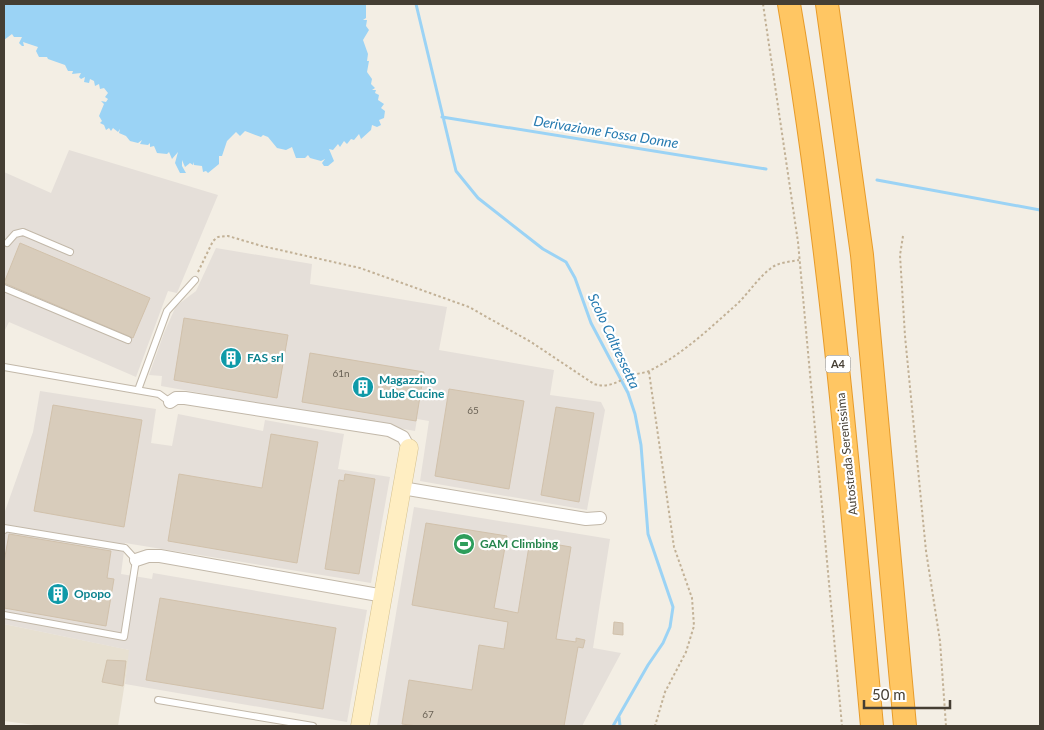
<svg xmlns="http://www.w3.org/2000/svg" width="1044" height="730" viewBox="0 0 1044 730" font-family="Lato,sans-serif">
<rect width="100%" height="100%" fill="#f3eee4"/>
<path fill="#e7e0d1" d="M4,624L130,650L118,726H42L4,721Z"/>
<path fill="#e5dfd9" d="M69,150L218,195L177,293L168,291L136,377L9,322L4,332V172L51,193Z
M216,248L312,264L310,284L447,307L439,350L554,370L550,395L601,402L605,410L587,510L420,481L429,421L417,419L415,431L161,386L162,376L149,375L164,333L176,306L196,291Z
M40,391L156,409L151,443L172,446L178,414L263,431L265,420L344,434L338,469L390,477L371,583L125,543L121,574L152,579L153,573L367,610L347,722L125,684L129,650L4,624V514L33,432Z
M414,507L610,539L593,648L621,653L582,726H377Z"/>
<path fill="#9bd3f5" d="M4,4H366V18L363,20H367L366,26L369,30L363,40L368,54L367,61H369L367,72L372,79L371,84L375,88L372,90H376L375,93L379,95L378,100L384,104L381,108L385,111L384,118L379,120L381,125L377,127L372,125L371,130L361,139L359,134L354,140L351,139L347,144L344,141L340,147L338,144L333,150L329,149L334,161L328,166H324L322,163L325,159L321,161L310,158L308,155L305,158H296L292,147L286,150L277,148L268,137L263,135L261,137L245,131L240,136L236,132L227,141L222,156H219V164L208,173L206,171L203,172L202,166L194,165L193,162V165L190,163L185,167L182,160V166L186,173H180L175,163L178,152L172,159L169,152L167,154L157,153L154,146L150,147V143L148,145L140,144L142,140L138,143L130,141L126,136L119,133L120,129L118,132L113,128L111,131L109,128L106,130L104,125L100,123L102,121L99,116L104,104L101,101L106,102L108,99L105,97L108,93L104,88L100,89L99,84L95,86L94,81L90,79L89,83L84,82L85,77L81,79L79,77L81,73L72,74L73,71H68L65,65L48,59L47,57H39L36,51L38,47L23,42L24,46H22L19,43L22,37H14L12,34L4,40Z"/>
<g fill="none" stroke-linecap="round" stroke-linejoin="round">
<path stroke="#9bd3f5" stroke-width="3" d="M416,4L456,171L478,198L543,249L566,262L575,278L591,323L628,393L635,414L641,445L648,534L673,607L670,627L663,643L648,665L613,726
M442,117L766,169
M877,180L1040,210
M619,717L620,726"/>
</g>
<path fill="#d8ccbb" stroke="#d1c1ab" d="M20,243L150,298L133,338L4,283Z
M184,318L288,335L277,398L174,380Z
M310,353L424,372L416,421L302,402Z
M449,389L524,401L509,489L435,476Z
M53,405L142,420L124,527L34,511Z
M556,407L594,413L579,502L541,495Z
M271,434L318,442L297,563L168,541L179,474L262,488Z
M345,474L375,479L359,574L325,569L339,480L344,481Z
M426,523L507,536L494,608L518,613L530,540L571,547L556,639L576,642V638L585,640L583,648L578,647L564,726H417L402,724L409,680L472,690L479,645L504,649L508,622L412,605Z
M9,534L111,551L107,578L114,579L106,626L4,608V562Z
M160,598L336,628L323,709L146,680Z
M614,622L623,623V635L613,634Z
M107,660L126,661L123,686L102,682Z"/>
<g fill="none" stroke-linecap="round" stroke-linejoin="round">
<g stroke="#c2b8a9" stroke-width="8">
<path id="lane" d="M7,243L15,234L23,232L70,252
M4,288L128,340
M4,367L159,394L170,402
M138,390L167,311L195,280
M4,530V528L125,548L136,560L124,637L4,615
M158,700L313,726"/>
</g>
<g stroke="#c2b8a9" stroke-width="14">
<path id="street" d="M170,402L176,398H185L389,430L403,437L409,448
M402,488L586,519L600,518
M136,560L148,556H160L384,596"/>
</g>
<g stroke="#d6c290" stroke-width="19">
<path id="secondary" d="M360,726L409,448"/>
</g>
<g stroke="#e79b2a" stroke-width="24">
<path id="highway" d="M789,4C830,243 850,485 872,726
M827,4L862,255L905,726"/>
</g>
<path stroke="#c2b196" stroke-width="2" stroke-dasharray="2.5 2.5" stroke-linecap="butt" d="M763,4L798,242L842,726
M903,236L900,255L905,336L926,551L940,641L946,726
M198,272L213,241L218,237L228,236L262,246L360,268L469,307L531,342L594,384C610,389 619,380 633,375C639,373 646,373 651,370C683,354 710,328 736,305C748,294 757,279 770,269C778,262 789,262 799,260
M649,372L674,547L692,598L694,626L686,652L665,692L655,726"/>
<use href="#lane" stroke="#fff" stroke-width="6"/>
<use href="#street" stroke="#fff" stroke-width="12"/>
<use href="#secondary" stroke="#ffeec2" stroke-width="18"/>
<use href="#highway" stroke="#ffc663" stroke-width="22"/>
</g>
<defs>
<g id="building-disc" transform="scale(1.125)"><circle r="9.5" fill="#0f9aa8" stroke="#fff"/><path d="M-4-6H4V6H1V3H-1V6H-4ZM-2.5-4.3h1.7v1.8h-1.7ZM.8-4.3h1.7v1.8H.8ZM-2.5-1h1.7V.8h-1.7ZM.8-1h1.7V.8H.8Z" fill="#fff"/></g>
<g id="stadium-disc" transform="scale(1.125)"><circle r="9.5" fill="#2e9e5b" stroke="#fff"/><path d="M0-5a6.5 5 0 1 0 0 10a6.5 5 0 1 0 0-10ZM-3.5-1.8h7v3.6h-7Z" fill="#fff"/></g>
</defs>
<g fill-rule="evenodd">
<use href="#building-disc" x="231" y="358"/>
<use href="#building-disc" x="363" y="387"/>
<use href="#stadium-disc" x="464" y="544"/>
<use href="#building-disc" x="58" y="594"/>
</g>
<g text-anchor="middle" stroke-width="4.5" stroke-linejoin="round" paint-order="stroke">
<g font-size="10" fill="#6a6255">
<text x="341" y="377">61n</text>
<text x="473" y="414">65</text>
<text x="428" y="718">67</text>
</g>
<rect fill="#fff" stroke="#7d7870" stroke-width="1" x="825.5" y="355.5" width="25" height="17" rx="4"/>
<g font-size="11" font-weight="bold" fill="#453e33">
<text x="838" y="368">A4</text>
</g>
<g font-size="12" font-weight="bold" fill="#0d838f" stroke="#fff" text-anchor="start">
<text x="247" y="362">FAS srl</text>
<text x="379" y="384">Magazzino<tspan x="379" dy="14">Lube Cucine</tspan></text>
<text x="74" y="598">Opopo</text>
</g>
<g font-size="12" fill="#453e33" stroke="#fff">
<text transform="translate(847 454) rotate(-96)" y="4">Autostrada Serenissima</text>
</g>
<g font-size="12" font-weight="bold" fill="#27864d" stroke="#fff" text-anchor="start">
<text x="480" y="548">GAM Climbing</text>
</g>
<g font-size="14" font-style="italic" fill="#257ab0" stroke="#fff">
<text transform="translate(606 132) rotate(9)" y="5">Derivazione Fossa Donne</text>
<text transform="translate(614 341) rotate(65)" y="5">Scolo Caltressetta</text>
</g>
</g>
<rect width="1044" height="730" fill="none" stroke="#453e33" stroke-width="10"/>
<path d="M864 700v8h86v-8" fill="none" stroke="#453e33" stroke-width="2.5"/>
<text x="872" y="700" font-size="15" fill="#453e33" stroke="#ffffff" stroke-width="4" paint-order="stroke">50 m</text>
</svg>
